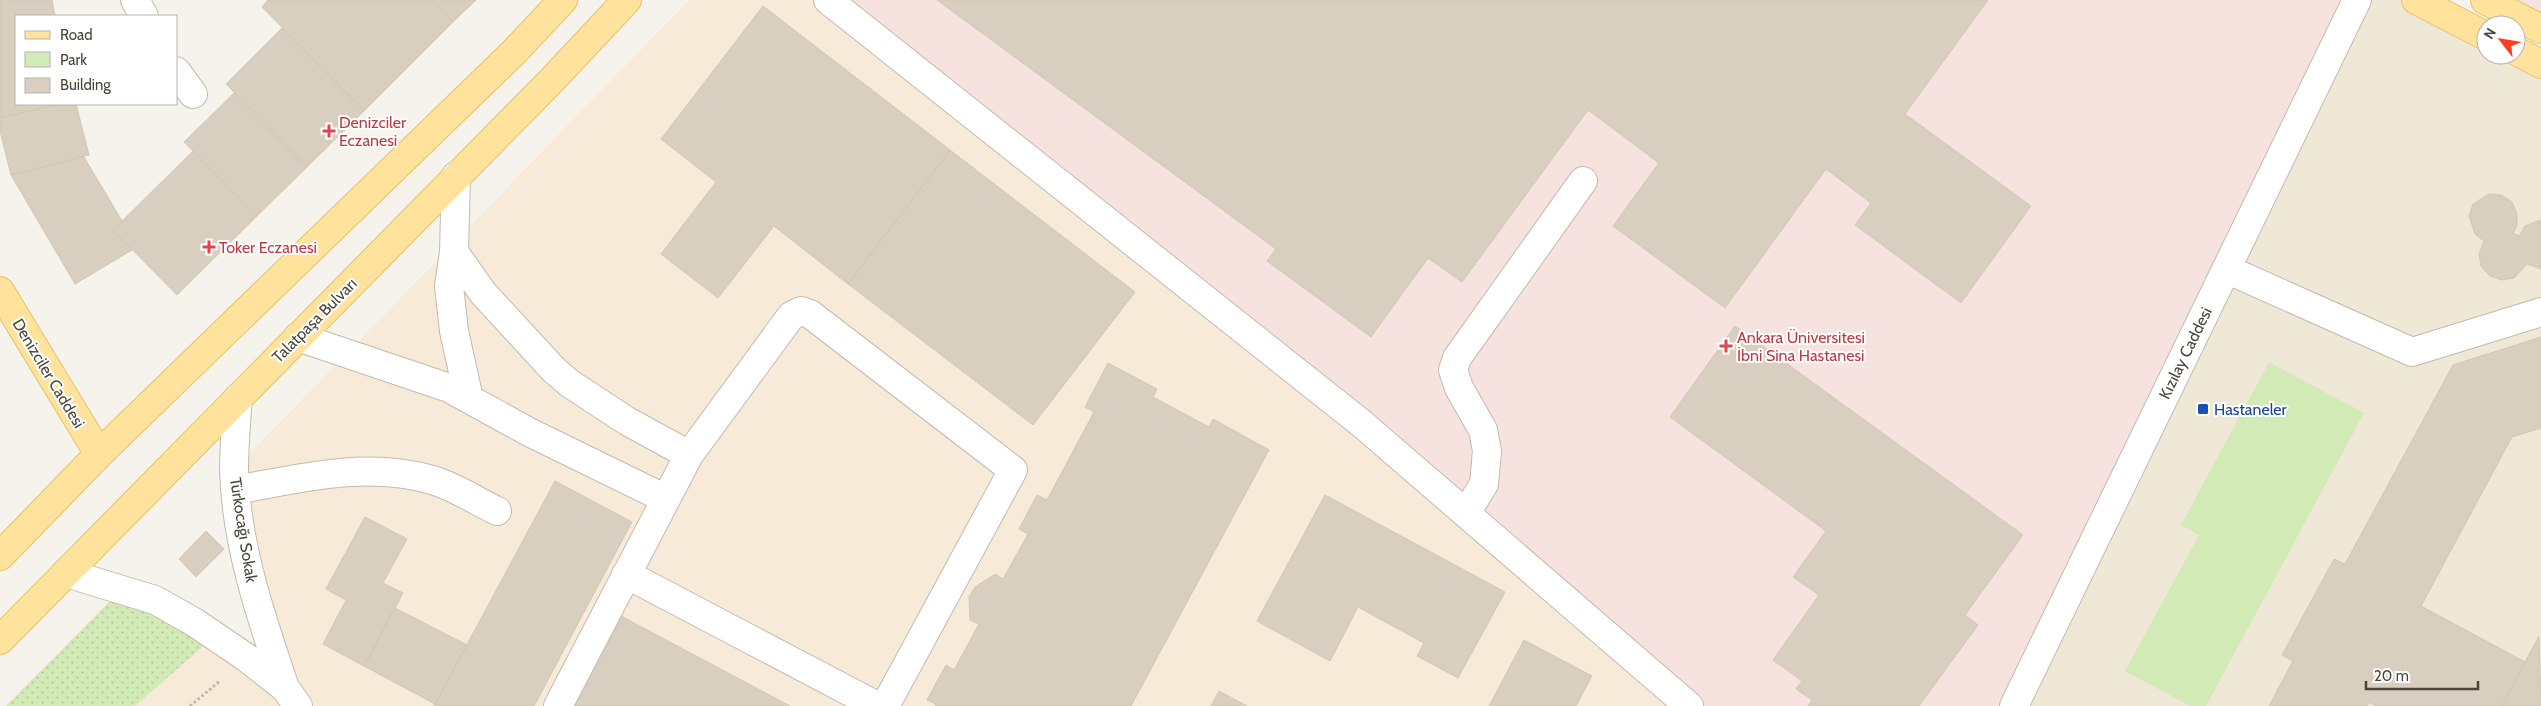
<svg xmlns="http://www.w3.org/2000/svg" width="2541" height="706" viewBox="0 0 2541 706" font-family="Cabin,sans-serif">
<defs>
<pattern id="grass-dots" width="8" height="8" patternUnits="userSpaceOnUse" patternTransform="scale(1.25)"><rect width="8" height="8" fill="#d2eab5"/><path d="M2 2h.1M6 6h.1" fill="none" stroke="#b6ca9c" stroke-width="1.8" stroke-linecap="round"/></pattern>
</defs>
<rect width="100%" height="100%" fill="#f6f3ec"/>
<path fill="#f7ead8" d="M689,0H828L1689,706H6L121,590L284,687L234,470Z"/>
<path fill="#efe8d6" d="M2357,0H2416L2486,36V55H2516L2541,64V706H2014Z"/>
<path fill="#f6e3e0" d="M828,0H2357L2014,706H1689Z
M2485,0H2541V29Z"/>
<path fill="url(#grass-dots)" d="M121,590L215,636L135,706H6Z"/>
<path fill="#d2eab5" d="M2269,362L2364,413L2206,706H2190L2125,671L2199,535L2181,525Z"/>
<path fill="#d8cfc1" stroke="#d3c7b4" d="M0,0H52L55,16H16V104H59L0,118Z
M268,0H431L453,22L364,111L262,7Z
M431,0H476L453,22Z
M937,0H1988L1905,114L2031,206L1961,303L1855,225L1871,203L1826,169L1725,308L1613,226L1659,163L1588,110L1462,282L1428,258L1371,337L1267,261L1276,249Z
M763,6L950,150L848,284L774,226L718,298L661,254L716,182L661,139Z
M282,28L364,111L307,167L226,84Z
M234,93L307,167L257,216L184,142Z
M59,104H76L89,155L11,175L0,131V118Z
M950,150L1135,292L1033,425L848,284Z
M193,151L257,216L177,295L113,230Z
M84,157L122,221L113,230L132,250L75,284L11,175Z
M2489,194L2501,195L2512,202L2517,214V226L2513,233L2519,236L2525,226L2541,220V269L2527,264L2514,278L2502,280L2490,276L2485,271L2481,266L2479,254L2484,241L2475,234L2469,216L2473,204Z
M1735,326L2023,535L1965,615L1978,625L1919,706H1808L1812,700L1796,689L1802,681L1773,660L1819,595L1793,577L1826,531L1670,417Z
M2541,337V428L2512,437L2421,606L2525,662L2502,706H2376L2369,702L2367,706H2269L2293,661L2282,655L2334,559L2345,564L2453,365Z
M1108,363L1157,389L1153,397L1209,427L1213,419L1269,450L1131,706H935L936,704L927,700L946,665L954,670L979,624L970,620L969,597L975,587L995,574L1003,579L1028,534L1019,529L1037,495L1047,500L1094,412L1085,407Z
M555,481L632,522L534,706H434Z
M1325,495L1505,592L1458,678L1417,656L1424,643L1358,607L1330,661L1257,621Z
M365,517L407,539L383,583L403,593L364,666L323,644L346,600L326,589Z
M206,531L224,549L196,577L179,559Z
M395,608L467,645L435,704L364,666Z
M621,616L790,706H573Z
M2539,636L2541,706H2502L2525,662Z
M1524,640L1592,676L1576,706H1489Z
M1219,691L1247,706H1211Z"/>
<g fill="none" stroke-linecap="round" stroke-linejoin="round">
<g stroke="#c2bbae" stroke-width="30">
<path id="minor" d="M135,0L144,16
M828,0L1361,423L1689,706
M176,71L193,94
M456,176L454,252L483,293L554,370L569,383L627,421L689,455
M454,252L449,286L454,331L469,399
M2226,269L2412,352L2541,312
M298,337L449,388L529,432L666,499
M238,398C236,422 234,446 234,470C236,545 261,617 285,688
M236,490C301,478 367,461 432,480C454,486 476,501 497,511
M1466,513L1484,484L1487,451L1483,430L1459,388L1453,370L1457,358L1583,181
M66,573L155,600L194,622L247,658L285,688L298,706
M626,574L877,706
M558,706L689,455L791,316L801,311L810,314L1013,470L885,706
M2014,706L2357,0"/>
</g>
<g stroke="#e6c16a" stroke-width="30">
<path id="major" d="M2416,0L2486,36
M2485,0L2541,29
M2516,51L2541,64
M0,291L99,454
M0,556L99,454L514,52L563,0
M0,640L552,80L627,0"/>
</g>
<path stroke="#c4b79f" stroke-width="3" stroke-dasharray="2.5 2.5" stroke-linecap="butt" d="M190,706L220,681"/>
<use href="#minor" stroke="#fff" stroke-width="28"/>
<use href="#major" stroke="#ffe39c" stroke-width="28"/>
</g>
<g fill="#e0444e" stroke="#fff" stroke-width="2">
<path d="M326.5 123.5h5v5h5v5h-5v5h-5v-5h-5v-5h5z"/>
<path d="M206.5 239.5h5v5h5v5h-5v5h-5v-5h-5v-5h5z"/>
<path d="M1723.5 338.5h5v5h5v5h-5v5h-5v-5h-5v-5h5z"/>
</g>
<rect fill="#1a4fb4" stroke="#fff" stroke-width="2" x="2197" y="403" width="12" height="12" rx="2.5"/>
<g text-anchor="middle" stroke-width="4" stroke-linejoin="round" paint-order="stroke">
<g font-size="16" fill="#be3a42" stroke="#fff" text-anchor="start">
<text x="339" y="128">Denizciler<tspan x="339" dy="18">Eczanesi</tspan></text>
<text x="219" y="253">Toker Eczanesi</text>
<text x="1737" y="343">Ankara Üniversitesi<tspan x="1737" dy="18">İbni Sina Hastanesi</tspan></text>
</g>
<g font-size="16" fill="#4b4439" stroke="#fff">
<text transform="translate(314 320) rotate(-45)" y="6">Talatpaşa Bulvarı</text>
<text transform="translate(2185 353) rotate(-64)" y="6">Kızılay Caddesi</text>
<text transform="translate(49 373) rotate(59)" y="6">Denizciler Caddesi</text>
<text transform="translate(244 530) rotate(81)" y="6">Türkocağı Sokak</text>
</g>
<g font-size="16" fill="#164399" stroke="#fff" text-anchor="start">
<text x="2214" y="415">Hastaneler</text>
</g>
</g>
<rect x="15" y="15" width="162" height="90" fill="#ffffff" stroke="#b7b4b0"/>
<rect x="25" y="31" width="25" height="8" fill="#ffe39c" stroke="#b7b4b0"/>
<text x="60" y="40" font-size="15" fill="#4b4439">Road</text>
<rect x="25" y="52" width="25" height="15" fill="#d2eab5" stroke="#b7b4b0"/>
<text x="60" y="65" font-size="15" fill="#4b4439">Park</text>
<rect x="25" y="78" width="25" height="15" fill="#d8cfc1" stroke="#b7b4b0"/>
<text x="60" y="90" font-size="15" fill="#4b4439">Building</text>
<g transform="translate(2501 40) rotate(301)"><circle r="24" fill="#ffffff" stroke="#b7b4b0"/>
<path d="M0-4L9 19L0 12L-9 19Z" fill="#fc3f1d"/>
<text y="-8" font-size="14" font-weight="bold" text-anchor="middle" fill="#4b4439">N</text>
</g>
<path d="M2366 681v8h112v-8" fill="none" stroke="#4b4439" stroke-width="2.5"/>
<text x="2374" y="681" font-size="15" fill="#4b4439" stroke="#ffffff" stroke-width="4" paint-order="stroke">20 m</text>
</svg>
